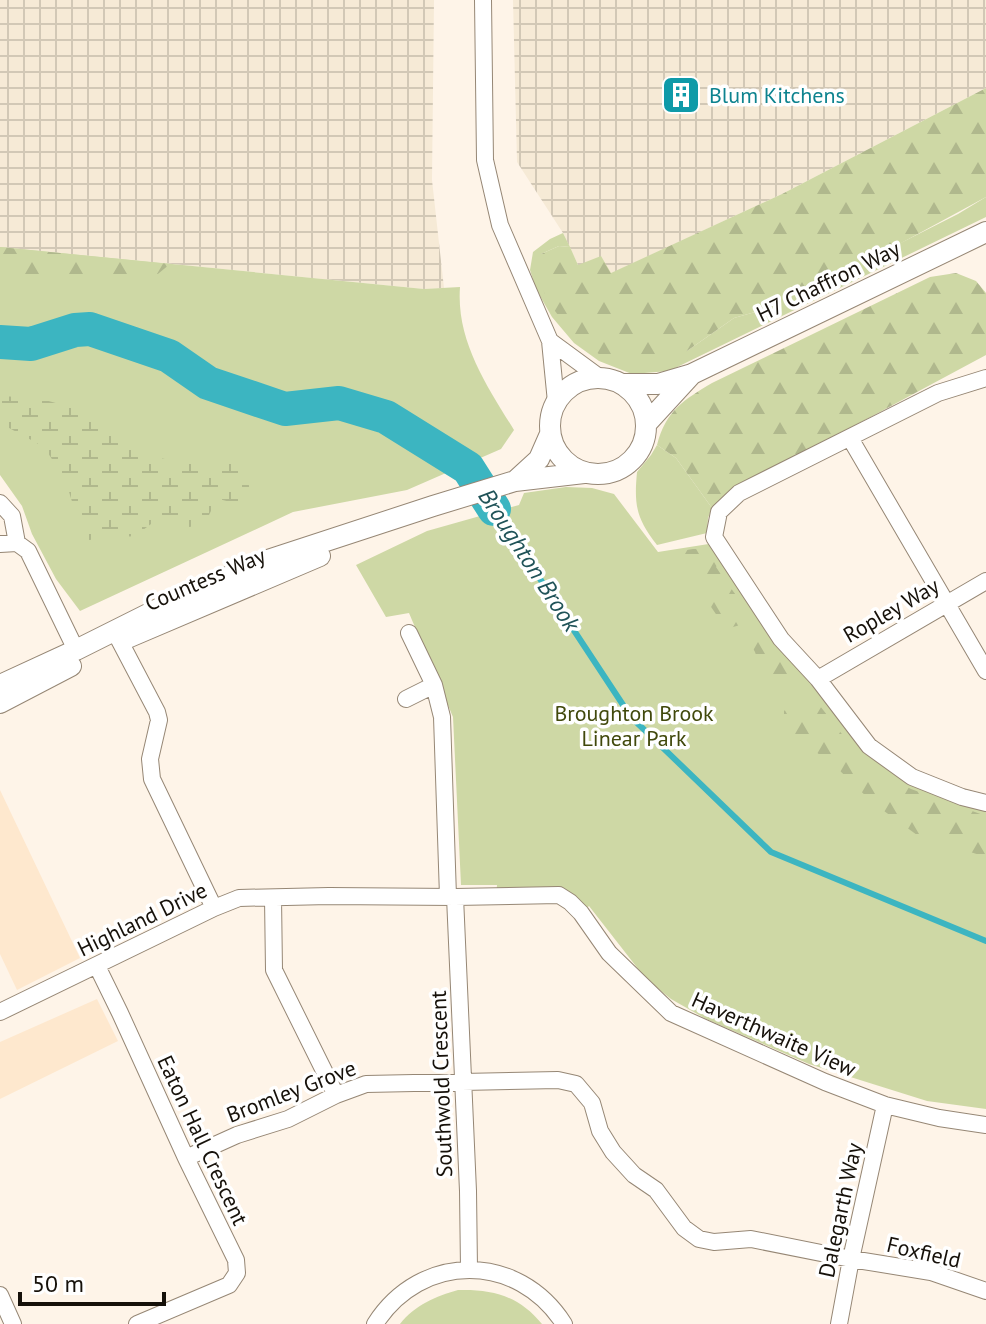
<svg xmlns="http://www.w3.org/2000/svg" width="986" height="1324" viewBox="0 0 986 1324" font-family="'PT Sans',sans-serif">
<defs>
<pattern id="industrial-grid" width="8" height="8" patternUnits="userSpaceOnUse" patternTransform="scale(2)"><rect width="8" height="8" fill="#f6ead6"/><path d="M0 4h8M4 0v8" fill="none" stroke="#d2c8b6"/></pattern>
<pattern id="forest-firs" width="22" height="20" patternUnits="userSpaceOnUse" patternTransform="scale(2)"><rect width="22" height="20" fill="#ced8a5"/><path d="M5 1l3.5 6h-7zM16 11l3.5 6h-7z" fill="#b0b88d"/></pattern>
<pattern id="wetland-marsh" width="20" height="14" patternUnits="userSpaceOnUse" patternTransform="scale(2)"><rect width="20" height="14" fill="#ced8a5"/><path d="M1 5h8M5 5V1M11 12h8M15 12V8" fill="none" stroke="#b0b88d"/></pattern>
</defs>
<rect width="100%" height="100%" fill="#fef4e8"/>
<path fill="#fee8ce" d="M0,790L80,958L17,990L0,954Z
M97,999L118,1041L0,1099V1042Z"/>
<path fill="url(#industrial-grid)" d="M0,0H434L432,180L444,288L424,289L0,247Z
M513,0H986V88L782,194L610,274L578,265L563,233L517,162Z"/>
<path fill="#ced8a5" d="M986,197V217L669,371L632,374L599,361L574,343L552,317L536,289L530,270L533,252L550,239L563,233L570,247L559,246L541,254L687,351L734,318L776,306L958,214Z
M0,247L424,289L460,287C456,341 487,386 514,430L501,449L407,490L293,512L80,611L56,579L32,534L22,506L0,475Z
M657,445L676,458L712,508L708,518L707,533L657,545C636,518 634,505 637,472L651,455Z
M566,487L592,488L614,494L658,552L715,543L865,751L986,811V1109L927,1101L809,1064L706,1019L671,999L646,979L589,906L581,913L570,902L496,896L497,885H461L453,717L409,613L386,617L356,565L427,531L519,505L524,493Z
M458,1290C493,1289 519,1296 542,1324H400C415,1305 436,1296 458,1290Z"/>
<path fill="url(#forest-firs)" d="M986,88V197L833,280L776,306L734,318L687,351L644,362L605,358L576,339L549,303L538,278L541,254L559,246L570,247L578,265L601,256L611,273L782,194Z
M0,247L170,264L153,278C136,277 119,275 102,276C71,276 30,282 0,271Z
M956,273L976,281L986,293V355L731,492L712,508L676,458L657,445C666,410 684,400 712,383L930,277Z
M693,549H709L718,552L722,560L716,567L722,576L790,669L791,681L780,689L767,688L755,652L740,625L726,629L678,558L680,551Z
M813,697L866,765L911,789L986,816V857L917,835L873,803L835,766L801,741L784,720V711L797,698Z"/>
<path fill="url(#wetland-marsh)" d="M0,396L38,398L77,409L114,438L152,457L178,461L210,460L237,464C248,480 254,484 244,502L234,503L219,499C211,507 210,516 203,525L189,527L173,520L163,521L151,524L135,536L89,540L79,524L65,479L44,447L0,423Z"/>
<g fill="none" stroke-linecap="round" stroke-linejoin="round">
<path stroke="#3cb5c1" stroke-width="6" d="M494,509L631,717L771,852L986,941"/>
<path stroke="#3cb5c1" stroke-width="34" d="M0,342L31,344L75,330L90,329L169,356L208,383L285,409L339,403L386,417L468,468L494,509"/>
<g stroke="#968775" stroke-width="18">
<path id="minor" d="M483,0L485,160L500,225L550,341L556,402
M550,341L599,377
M986,378L938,393L739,493L719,512L714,537L781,639L818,679L869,746L912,777L962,797L986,803
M850,438L986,671
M0,503L12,516L17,543
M0,544L17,543L28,551L76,650
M115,632L157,712L159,720L150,759L152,779L214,908
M409,633L434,685L442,717L448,896
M818,679L986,581
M406,699L434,685
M455,897L468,1191L469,1269
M273,898L274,970L336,1095
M97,966L120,1013L186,1158L236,1260L237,1273L229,1285L137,1324
M0,1012L214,908L239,898L329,896L455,897L559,895L570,902L581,913L609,953L671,1013L825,1082L885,1105L939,1118L986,1125
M186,1158L237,1135L288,1119L336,1095L366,1084L558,1080L576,1084L592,1103L600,1131L613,1152L634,1175L656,1190L684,1228L699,1239L714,1242L751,1239L851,1259L931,1272L986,1291
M0,1295L13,1324
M375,1324C421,1252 518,1252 564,1324
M839,1324L851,1259L885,1105"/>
</g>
<g stroke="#968775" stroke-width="22">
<path id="tertiary" d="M550 426a48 48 0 1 1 96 0a48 48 0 1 1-96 0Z
M623,384H658L692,374L986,232
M647,423L692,374
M515,481L539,459L550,434
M125,639L320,556
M0,685L76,650L194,591L268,560L433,506L515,481L584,473
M0,703L71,666"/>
</g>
<use href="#minor" stroke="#fff" stroke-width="16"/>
<use href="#tertiary" stroke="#fff" stroke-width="20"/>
</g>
<defs>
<g id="building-square" transform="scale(2)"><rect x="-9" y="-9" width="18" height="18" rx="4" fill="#0f9aa8" stroke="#fff"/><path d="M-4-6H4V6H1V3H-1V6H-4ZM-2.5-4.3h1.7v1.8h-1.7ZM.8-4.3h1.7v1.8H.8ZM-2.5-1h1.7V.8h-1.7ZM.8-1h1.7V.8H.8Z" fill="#fff"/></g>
</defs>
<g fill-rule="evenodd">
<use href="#building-square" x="681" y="95"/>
</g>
<g text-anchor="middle" stroke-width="7" stroke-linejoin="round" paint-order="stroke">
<g font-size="22" fill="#0d838f" stroke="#fff" text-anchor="start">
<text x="709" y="103">Blum Kitchens</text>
</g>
<g font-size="22" fill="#16110a" stroke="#fff">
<text transform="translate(828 281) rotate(-26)" y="8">H7 Chaffron Way</text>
<text transform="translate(205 579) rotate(-23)" y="8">Countess Way</text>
<text transform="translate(891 610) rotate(-30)" y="8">Ropley Way</text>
<text transform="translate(142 919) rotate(-26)" y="8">Highland Drive</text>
<text transform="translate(774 1034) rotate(24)" y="8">Haverthwaite View</text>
<text transform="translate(441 1084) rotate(-92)" y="8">Southwold Crescent</text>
<text transform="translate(291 1091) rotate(-21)" y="8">Bromley Grove</text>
<text transform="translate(203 1140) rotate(65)" y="8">Eaton Hall Crescent</text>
<text transform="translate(840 1210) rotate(-78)" y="8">Dalegarth Way</text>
<text transform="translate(924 1252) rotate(13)" y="8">Foxfield</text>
</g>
<g font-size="22" fill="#41490c" stroke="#fff">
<text x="634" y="721">Broughton Brook<tspan x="634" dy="25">Linear Park</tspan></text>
</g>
<g font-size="24" font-style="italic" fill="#205358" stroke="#fff">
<text transform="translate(529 560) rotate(57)" y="8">Broughton Brook</text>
</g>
</g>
<path d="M20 1292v12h144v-12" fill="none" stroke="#16110a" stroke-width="4"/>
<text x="32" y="1292" font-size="24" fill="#16110a" stroke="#ffffff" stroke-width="6" paint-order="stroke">50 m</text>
</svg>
